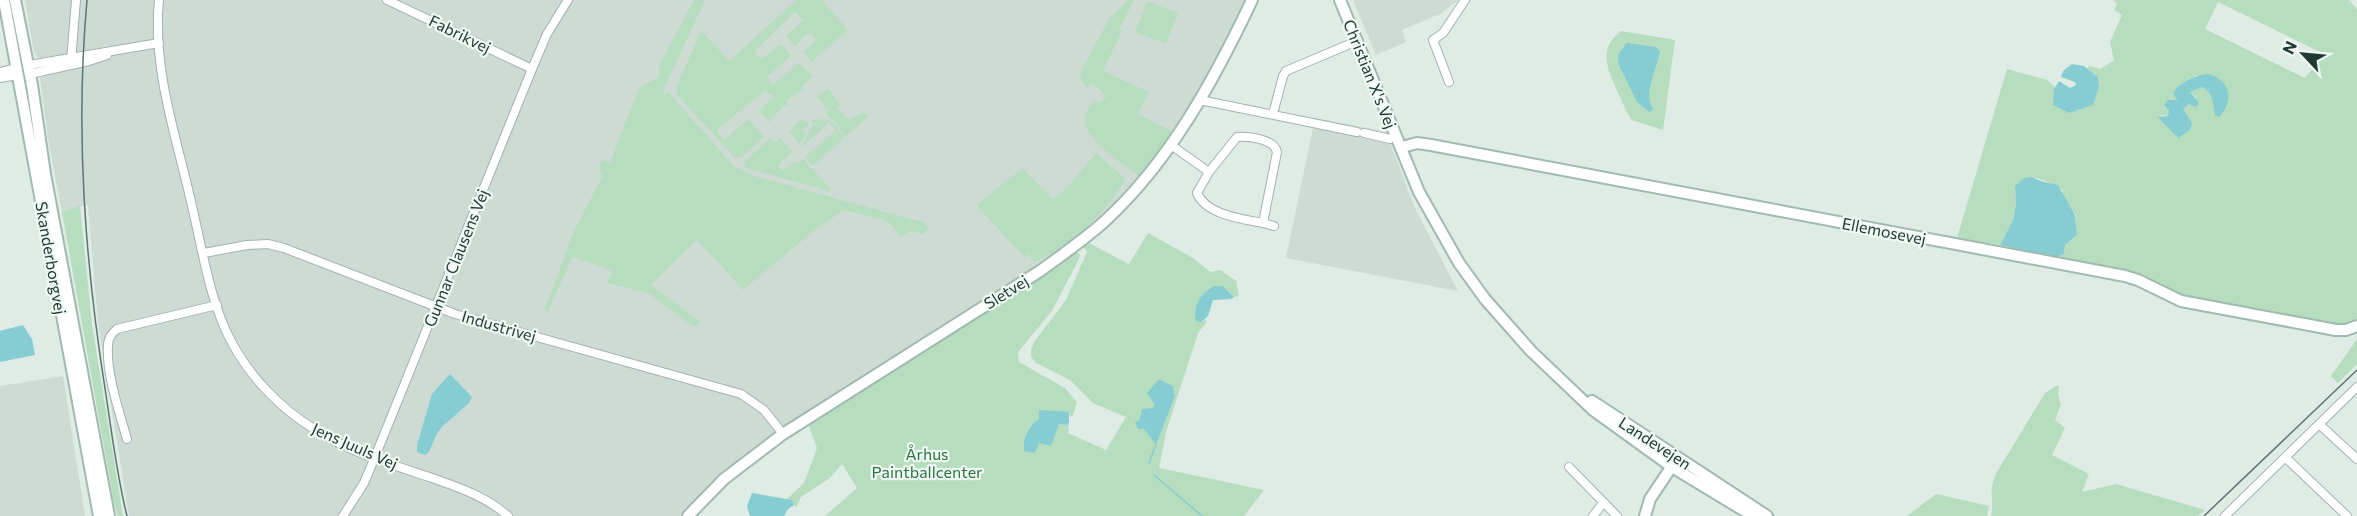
<svg xmlns="http://www.w3.org/2000/svg" width="2357" height="516" viewBox="0 0 2357 516" font-family="Commissioner,sans-serif">
<rect width="100%" height="100%" fill="#dfebe5"/>
<path fill="#cedbd4" d="M25,0H1247L1225,47L1167,143L1147,169L1112,208L1053,257L782,430L684,516H129L98,323L88,205L62,212L48,138L40,78L49,74L46,59L37,57L34,52Z
M1353,0H1458L1442,13L1402,30L1406,42L1376,55Z
M1315,118L1383,131L1385,129L1414,206L1458,291L1286,258Z
M63,376L85,516H0V386Z"/>
<path fill="#b7ddbf" fill-rule="evenodd" d="M694,0H705L664,89L665,96L668,92L735,167L754,176L926,223L929,229L923,234L910,231L901,237L889,222L844,210L815,230L743,290L697,240L651,285L698,320L700,323L696,326H692L650,294L607,283L612,270L572,257L548,312L544,310L575,229L602,177L599,166L602,160L610,163L639,88L658,77L660,63Z
M796,0H822L848,30L812,62L803,52L816,41L811,34L805,35L795,47L786,36L803,20L795,12L757,49L754,54L763,59L781,43L791,56L767,77L773,85L798,63L813,76L802,87L803,89L786,101L789,105H785L769,122L759,111L773,96L765,91L720,127L717,132L724,140L748,119L764,137L741,158H735L679,97L676,91L677,86L701,30L729,61Z
M1128,0H1134L1119,30L1122,31L1103,71L1149,92L1138,114L1173,132L1142,176H1139C1118,159 1063,130 1095,100L1099,104L1106,97L1093,83L1087,88L1080,79L1082,69L1109,19Z
M2113,0H2349L2357,9V320L2340,325L2315,322L2196,301L2171,293L2133,274L2057,257L2064,254L2065,245L2074,238L2076,215L2064,198L2062,190C2045,180 2031,171 2015,186L2016,204L2013,220L2000,245L1957,238L2007,69L2047,80L2055,87L2054,89L2069,113L2093,105L2099,87L2098,77L2087,68L2091,66L2100,69L2114,60L2110,42L2122,15L2114,10L2117,4ZM2218,2L2324,54V55L2305,78L2205,29ZM2197,75L2226,104L2214,112C2215,102 2211,93 2203,87L2190,92L2196,98L2183,109L2177,137L2160,115L2168,116L2171,101L2176,100L2185,82Z
M1147,1L1178,13L1166,44L1135,32Z
M1621,31L1675,40L1663,130L1632,120C1626,113 1623,103 1619,95C1609,72 1596,50 1621,31Z
M828,88L840,104L837,107L849,120L863,112L868,117L845,137L834,121L826,115L829,110L824,107V103L816,97Z
M823,118L834,123L844,138L813,166L805,157L836,130L829,123L801,148L812,125L815,126L818,125L813,124L812,120L816,119L819,122Z
M801,120L808,122L809,125L803,130L806,134L800,144L789,131Z
M770,138L775,143L780,138L793,152L781,162L779,168L784,170L794,161L797,164L803,159L830,188L829,191L746,168L744,162Z
M1096,153L1125,178C1113,208 1065,250 1034,262L1028,254L1024,257L976,205L1023,168L1053,200L1071,183Z
M80,206L92,325L123,516H118L114,503L62,212Z
M1148,233L1193,258L1210,272L1220,270L1236,281L1239,296L1234,297L1223,286H1214L1201,322L1206,319V323L1198,333L1166,432L1159,468L1264,490L1244,516H825L857,488L842,464L830,478L801,497L796,508L792,500L787,499L804,483L817,448L808,424L1076,252L1080,254L1079,259L1052,311L1018,352L1019,362L1065,388L1077,402L1073,415L1070,417L1069,412L1039,414L1040,419C1032,429 1022,438 1024,451L1039,443L1059,424L1066,425L1069,423L1068,433L1106,450L1126,417L1093,403L1070,380L1036,363L1031,357V350L1034,342L1066,300L1087,252L1084,247L1089,243L1129,264ZM1159,379L1173,386L1175,396L1156,444L1139,421L1147,408H1152L1156,405Z
M2357,339V364L2338,383L2331,376Z
M2056,386H2059L2058,395L2061,405L2055,420L2065,428L2052,455L2089,474L2082,492L2116,484L2205,510L2198,516H1991C1995,497 1987,493 1997,472L2045,393Z
M1936,494L1989,506L1987,516H1907Z"/>
<path fill="#85ccd3" d="M1627,43L1656,47L1660,51C1658,68 1642,93 1653,109L1650,112L1637,102L1618,63L1619,53Z
M2072,64L2084,66L2098,77L2099,87L2093,105L2069,113L2053,105L2054,89L2059,81L2070,88L2076,85L2075,82L2061,77L2063,71Z
M2206,74C2230,77 2235,101 2219,117L2215,116C2213,104 2214,95 2203,87L2190,92L2199,103L2196,107L2189,104L2183,109L2192,123L2190,130L2178,138L2158,117L2168,116L2169,110L2164,105L2168,100H2177L2173,93C2180,82 2194,76 2206,74Z
M2031,177L2044,182L2058,185L2075,215L2077,235L2065,245L2064,254L2057,257L2000,245L2013,220L2016,204L2015,186L2024,178Z
M1214,286H1223L1234,297L1231,299L1213,300L1208,316L1201,322L1196,321C1193,305 1200,294 1214,286Z
M23,325L32,339L35,355L0,362V331Z
M450,374L472,397L469,403L443,426L437,433L429,452L425,455L417,452V445L432,394Z
M1159,379L1173,386L1175,396L1156,445L1144,429H1138L1135,422L1139,421L1142,409L1152,408L1155,405L1147,393Z
M1039,410L1069,412V423L1066,425L1059,424L1051,446L1039,443L1035,453L1024,451C1022,439 1030,425 1039,419Z
M752,493L792,500L794,505L788,509L784,516H750L747,506Z"/>
<g fill="none" stroke-linecap="round" stroke-linejoin="round">
<path stroke="#85ccd3" stroke-width="1.5" d="M1149,463L1156,445
M1154,475L1202,516"/>
<g stroke="#a2b3ac" stroke-width="10">
<path id="street" d="M159,0C152,69 177,139 192,206C202,248 210,302 231,341C250,377 280,408 314,429C349,452 393,465 432,478C460,488 485,496 508,516
M387,0L532,69
M71,61L76,0
M29,65L159,43
M0,72L17,68
M30,74L89,61L107,55
M0,78L18,75
M1449,82L1433,40L1443,33L1465,0
M1200,100L1357,132
M1273,114L1283,76L1286,71L1357,41
M1364,133L1390,139L1395,135
M1171,145L1209,172
M1263,223C1243,219 1206,215 1197,193L1209,172L1237,137C1249,136 1274,139 1277,152L1263,223L1274,226
M204,253L247,245L268,244L284,248L455,314L741,394L764,410L783,434
M2319,424L2357,459
M127,439C119,411 106,373 108,345C108,338 112,333 117,329L217,305
M2286,458L2347,516
M1569,467L1617,516
M343,516L364,483L375,457L532,69L547,34L568,0
M1593,516L1603,503
M2225,516L2357,387"/>
</g>
<g stroke="#a0baaf" stroke-width="14">
<path id="secondary" d="M4,0L99,516
M15,0L32,85L45,174L109,516
M1340,0L1419,192L1459,263L1485,299L1531,351L1593,410L1672,467L1753,516
M1406,146L1417,143L1431,145L2125,276L2138,280L2181,301L2336,330H2346L2357,326
M1592,401L1767,516
M688,516L724,479L783,434L1040,271C1062,255 1085,239 1105,221C1171,160 1214,80 1252,0
M1645,516L1650,499L1674,463"/>
</g>
<use href="#street" stroke="#fff" stroke-width="8"/>
<use href="#secondary" stroke="#fff" stroke-width="10"/>
<path stroke="#5a786e" stroke-width="1.5" d="M87,0C75,133 85,263 106,395C112,435 117,476 127,516
M2204,516L2357,370"/>
</g>
<g text-anchor="middle" stroke-width="4.5" stroke-linejoin="round" paint-order="stroke">
<g font-size="16" fill="#203c32" stroke="#f0f8f3">
<text transform="translate(460 34) rotate(26)" y="6">Fabrikvej</text>
<text transform="translate(1370 74) rotate(68)" y="6">Christian X's Vej</text>
<text transform="translate(1884 231) rotate(11)" y="6">Ellemosevej</text>
<text transform="translate(51 258) rotate(80)" y="6">Skanderborgvej</text>
<text transform="translate(456 258) rotate(-68)" y="6">Gunnar Clausens Vej</text>
<text transform="translate(1006 292) rotate(-32)" y="6">Sletvej</text>
<text transform="translate(499 326) rotate(16)" y="6">Industrivej</text>
<text transform="translate(1655 443) rotate(33)" y="6">Landevejen</text>
<text transform="translate(355 446) rotate(24)" y="6">Jens Juuls Vej</text>
</g>
<g font-size="16" fill="#297441" stroke="#f0f8f3">
<text x="927" y="460">Århus<tspan x="927" dy="18">Paintballcenter</tspan></text>
</g>
</g>
<g transform="translate(2303 54) rotate(296)" stroke="#f0f8f3" stroke-width="4.5" paint-order="stroke">
<path d="M0-4.5L10 22L0 15L-10 22Z" fill="#203c32"/>
<text y="-9" font-size="16" font-weight="bold" text-anchor="middle" fill="#203c32">N</text>
</g>
</svg>
